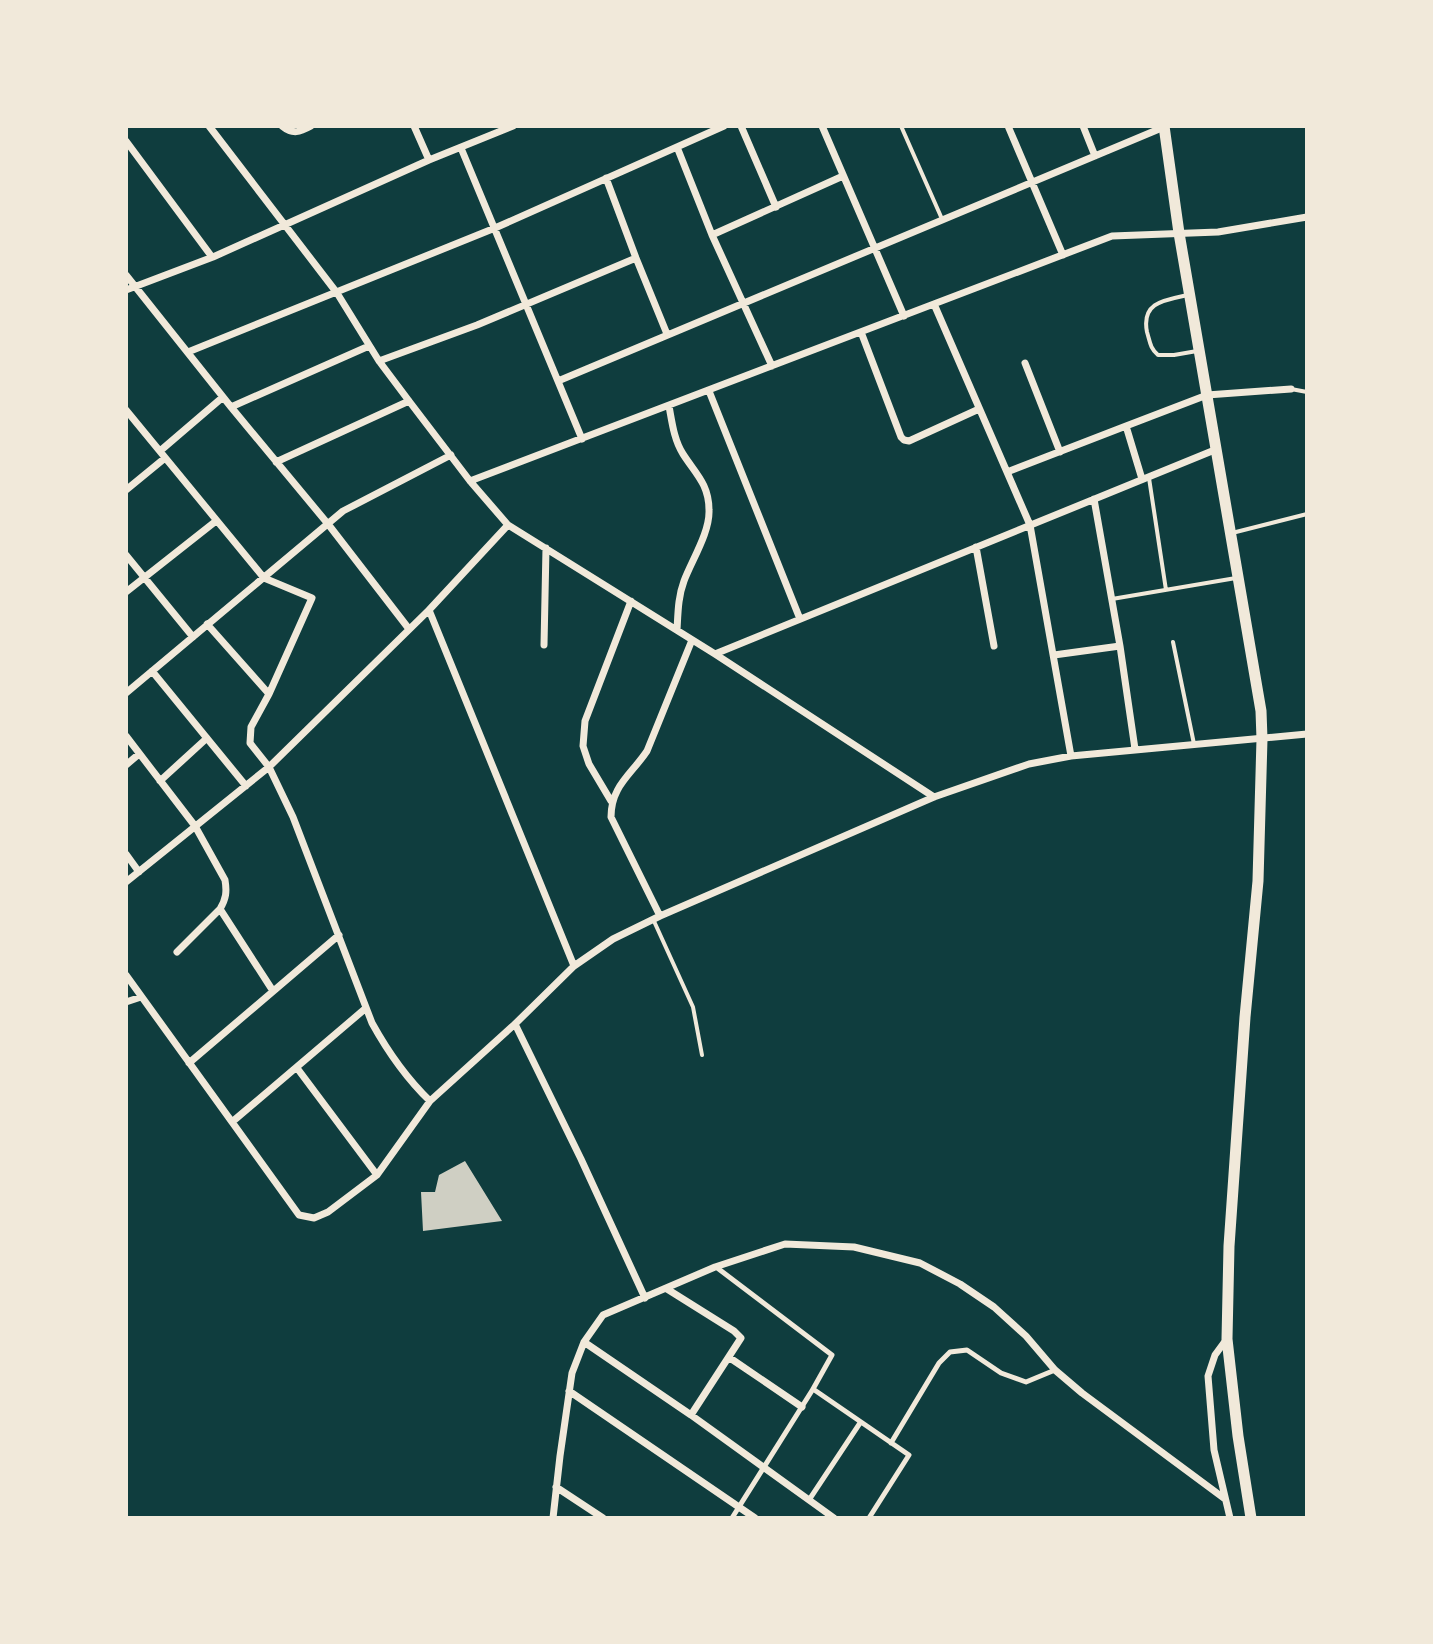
<svg xmlns="http://www.w3.org/2000/svg" width="1433" height="1644" viewBox="0 0 1433 1644" font-family="Rubik,sans-serif">
<rect width="100%" height="100%" fill="#0f3d3e"/>
<path fill="#cfcfc3" d="M465,1161L502,1221L423,1231L421,1192H435L439,1175Z"/>
<g fill="none" stroke-linecap="round" stroke-linejoin="round">
<path stroke="#f1e9da" stroke-width="4" d="M901,126L942,219
M1188,295C1165,300 1141,302 1147,332C1150,342 1150,348 1158,355H1174L1197,351
M1291,389L1307,392
M1149,478L1166,590
M1232,533L1307,514
M1112,599L1236,578
M1173,642L1194,744
M653,919L693,1007L702,1055"/>
<path stroke="#f1e9da" stroke-width="5" d="M716,1267L832,1355L813,1389L732,1518
M813,1389L909,1455L869,1518
M891,1443L939,1363L950,1352L967,1350L1001,1373L1026,1382L1055,1370
M809,1500L860,1423"/>
<path stroke="#f1e9da" stroke-width="7" d="M282,126C293,135 300,132 311,126
M414,126L429,160
M741,126L776,207
M822,126L904,316
M1008,126L1063,255
M1083,126L1095,156
M126,141L212,257
M677,147L712,235L772,366
M461,148L582,439
M606,178L636,258L667,334
M712,235L843,176
M126,275L231,407L328,524L409,629
M126,290L213,257L429,160L513,126
M934,304L1030,525L1071,756
M861,332L901,437L904,440L909,441L979,409
M188,352L495,228L724,126
M379,361L477,325L636,258
M1025,363L1060,452
M558,381L1164,127
M709,391L800,619
M669,406C672,422 674,440 683,454C695,473 709,484 709,510C710,532 692,560 684,581C678,597 678,613 677,630
M231,407L369,346
M126,410L264,578L312,598L269,694
M160,451L223,397
M276,462L409,401
M1007,472L1126,426
M1142,479L1126,426L1207,395L1291,389
M470,481L1112,236L1218,232L1307,217
M126,490L165,458
M1094,499L1120,646L1135,749
M508,525L715,654L934,797
M976,547L994,646
M126,555L193,637
M126,592L216,521
M207,624L269,694L251,727L250,743L269,767L293,817L372,1023C388,1052 406,1078 430,1101
M544,645L546,548
M715,654L1217,449
M1054,655L1120,646
M152,671L246,786
M126,693L343,511L451,455
M126,736L195,826L225,880C227,892 226,899 220,909L177,952
M126,765L139,754
M160,781L207,738
M611,801L589,764L583,746L585,721L631,601
M126,854L139,872
M126,882L269,767L429,610
M220,909L273,991
M660,916L611,817C611,786 631,775 647,751L692,640
M574,966L613,939L660,916L934,797L1029,764L1071,756L1307,734
M126,975L299,1215L314,1218L328,1212L377,1175L430,1101L515,1024L574,966L429,610L508,525L470,481L409,401L379,361L337,293L209,126
M126,1002L141,997
M515,1024L581,1159L645,1298
M189,1063L339,935
M297,1068L377,1175
M232,1122L366,1008
M667,1289L734,1331L741,1338L691,1415
M1226,1340L1215,1355L1208,1376L1214,1450L1230,1518
M584,1342L691,1415L834,1518
M730,1358L802,1407
M569,1391L755,1518
M556,1487L603,1518
M553,1518L560,1456L572,1373L584,1342L603,1315L715,1267L785,1244L854,1247L920,1263L960,1284L994,1307L1026,1336L1055,1370L1082,1393L1225,1499"/>
<path stroke="#f1e9da" stroke-width="11" d="M1164,126L1179,233L1261,711L1262,739L1258,881L1245,1017L1229,1246L1227,1339L1238,1436L1251,1518"/>
</g>
<rect width="1433" height="1644" fill="none" stroke="#f1e9da" stroke-width="256"/>
</svg>
